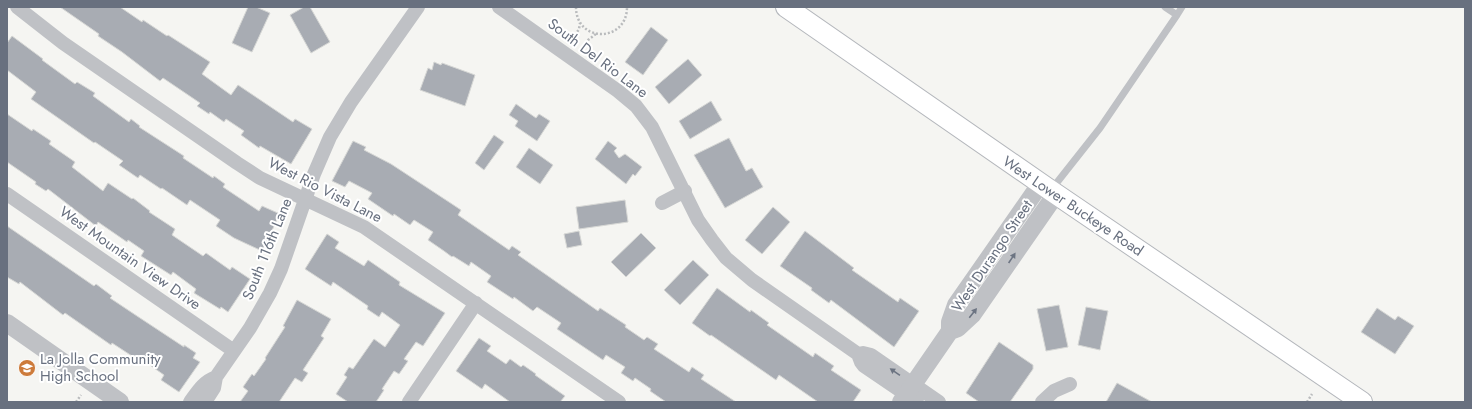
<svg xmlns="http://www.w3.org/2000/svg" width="1472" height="409" viewBox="0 0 1472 409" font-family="Jost,sans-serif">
<rect width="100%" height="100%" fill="#f5f5f2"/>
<path fill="#a8acb3" stroke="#d6d7d5" d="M60,7H120L142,22L143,20L167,36L168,35L210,62L202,74L231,95L238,85L293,122L295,119L312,129L291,164L260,146L259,148L241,135L244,131L226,119L224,122L210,112L209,114L197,106L200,103L163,78L160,81L122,52L98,36L99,34Z
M248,7H256L270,13L252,52L232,43Z
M304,7H310L330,42L311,53L290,15Z
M651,27L668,40L643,75L625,62Z
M12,36L43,59L42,60L75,84L77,82L95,93L93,96L129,122L131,119L140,126L139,127L184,156L183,158L213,178L214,176L225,184L223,187L259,211L262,206L280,214L262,251L234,238L216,226L220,220L190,200L187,205L162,188L161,189L140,175L138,178L119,165L123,161L95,142L94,143L31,99L36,92L7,70V43Z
M688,59L702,75L669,104L655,87Z
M434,62L441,65L442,63L475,75L465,106L420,90L428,68L432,70Z
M711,101L722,120L690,139L679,121Z
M516,104L536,118L539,114L550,121L537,141L515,126L518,121L509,115Z
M7,114L32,131L33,129L51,141L49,144L75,162L72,167L103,191L108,183L132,199L133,198L150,211L149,212L175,229L172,235L203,256L206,253L230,270L232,267L250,279L228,312L221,307L220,309L194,293L196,289L173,272L171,275L141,256L144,251L128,240L127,242L98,222L96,226L48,189L46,191L35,184L36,182L7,162Z
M494,135L504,142L484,170L475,163Z
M729,138L746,171L752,168L763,187L725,208L694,155Z
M353,141L366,147L364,150L391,164L452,204L461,210L458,215L509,250L512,246L521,252L518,255L598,311L600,308L626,325L625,327L644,340L647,337L658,344L654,349L689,372L692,367L704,375L701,379L736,402H666L650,391L651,389L635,378L633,381L621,373L625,367L606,355L603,360L557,329L561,323L537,307L533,311L514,297L513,299L487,282L491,276L471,262L469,266L453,256L452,257L444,251L428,240L433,232L414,220L410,225L394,214L393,216L368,199L372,193L349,181L345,187L332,181Z
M608,141L617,148L614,151L619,158L625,154L642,167L635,176L633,174L626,184L595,159Z
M529,148L553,165L540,184L516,167Z
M625,200L628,222L579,229L576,207Z
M773,207L790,222L762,254L745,240Z
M7,226L94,286L96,284L112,296L110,298L137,316L184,347V345L196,353L193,358L200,362L179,392L161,380L164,375L137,356L135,358L112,343L111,345L65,313L63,315L20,282L19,284L7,277Z
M579,231L582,245L567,248L564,234Z
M805,231L854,268L852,270L898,302L900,298L919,311L894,347L831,300L829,303L811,290L812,288L780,266Z
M641,233L656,248L626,277L611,262Z
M327,234L339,242L335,248L364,266L368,260L400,282L399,285L445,313L423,346L416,342L404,359L408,361L399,374L394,371L382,389L384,390L376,402H348L336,394L347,377L344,375L349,367L353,369L374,339L385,347L400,325L382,312L379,317L367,309L368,306L333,282L331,286L305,269Z
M693,260L709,275L680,305L664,290Z
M717,288L750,312L751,310L769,323L767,325L813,357L815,353L834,366L831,370L861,390L853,402H818L779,375L776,380L711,335L710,336L692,323Z
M297,300L331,319L321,336L324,338L303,370L308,373L302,382L295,378L279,402H240L248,391L243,387L252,374L254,376L266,359L265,358L285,327L283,326Z
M1059,305L1068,347L1046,351L1037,309Z
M1086,307L1108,311L1100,350L1078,345Z
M1377,308L1395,320L1398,316L1414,326L1395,354L1361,332Z
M479,338L491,346L487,351L506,364L510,359L521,367L523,365L536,374L535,375L565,396L560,402H510L485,384L482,389L456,371Z
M999,342L1033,365V369L1010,402H979L966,393Z
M1117,383L1152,402H1106Z"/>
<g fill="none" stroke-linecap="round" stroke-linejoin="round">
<g stroke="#b4b7bc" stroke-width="22">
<path id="secondary" d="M786,7L1050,190L1362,402"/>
</g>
<path stroke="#b9bbbd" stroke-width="2.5" stroke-dasharray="2 2" stroke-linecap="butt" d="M576,7C576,43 627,43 627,7
M571,42L579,29L580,23
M581,50L588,40L596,34
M76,402L81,395
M1307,402L1312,394"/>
<path stroke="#bfc1c5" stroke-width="7" d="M1177,15L1182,7
M1051,190L1100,128L1177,15L1165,7"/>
<path stroke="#bfc1c5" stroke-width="14" d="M17,7L63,43L237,163L260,178L364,227L619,402
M499,7L618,91L636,106L652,127L698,220L712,240L726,258L752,280L858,354
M7,194L234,351
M662,203L685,191
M858,354L863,353L871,355L939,402
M858,354L861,362L864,366L917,402
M190,402C198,391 203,382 216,377
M205,402L214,388L216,377L250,328L270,293L281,269L314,174L330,137L351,102L418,7
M409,402L476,303
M1042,402L1054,391L1070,384"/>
<path stroke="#bfc1c5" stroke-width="18" d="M7,323L120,402
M950,331V322L956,305L1041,183
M901,402L950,331L958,328L972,315L1056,194"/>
<use href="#secondary" stroke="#fff" stroke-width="20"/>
</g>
<defs><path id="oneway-solid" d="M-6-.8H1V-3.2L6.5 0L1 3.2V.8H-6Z"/></defs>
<g fill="#6c7482">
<use href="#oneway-solid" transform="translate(1012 258) rotate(-56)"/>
<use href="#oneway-solid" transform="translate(973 313) rotate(-52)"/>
<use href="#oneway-solid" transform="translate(895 372) rotate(-146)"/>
</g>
<defs>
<g id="school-disc" transform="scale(0.9)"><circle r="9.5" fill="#cd7b3b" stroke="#fff"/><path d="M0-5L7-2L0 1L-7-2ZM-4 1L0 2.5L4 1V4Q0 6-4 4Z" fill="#fff"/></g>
</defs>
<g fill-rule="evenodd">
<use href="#school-disc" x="27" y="368"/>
</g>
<g text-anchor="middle" stroke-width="4" stroke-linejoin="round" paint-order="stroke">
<g font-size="15" fill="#68707f" stroke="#fff">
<text transform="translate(598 58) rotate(37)" y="5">South Del Rio Lane</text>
<text transform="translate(325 190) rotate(27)" y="5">West Rio Vista Lane</text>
<text transform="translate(1073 206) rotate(34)" y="5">West Lower Buckeye Road</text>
<text transform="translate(267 249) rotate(-68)" y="5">South 116th Lane</text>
<text transform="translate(992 256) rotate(-56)" y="5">West Durango Street</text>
<text transform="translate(130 258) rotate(35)" y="5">West Mountain View Drive</text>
</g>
<g font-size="15" fill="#68707f" stroke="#fff" text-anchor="start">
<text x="40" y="364">La Jolla Community<tspan x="40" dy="17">High School</tspan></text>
</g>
</g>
<rect width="1472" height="409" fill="none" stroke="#68707f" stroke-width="16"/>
</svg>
